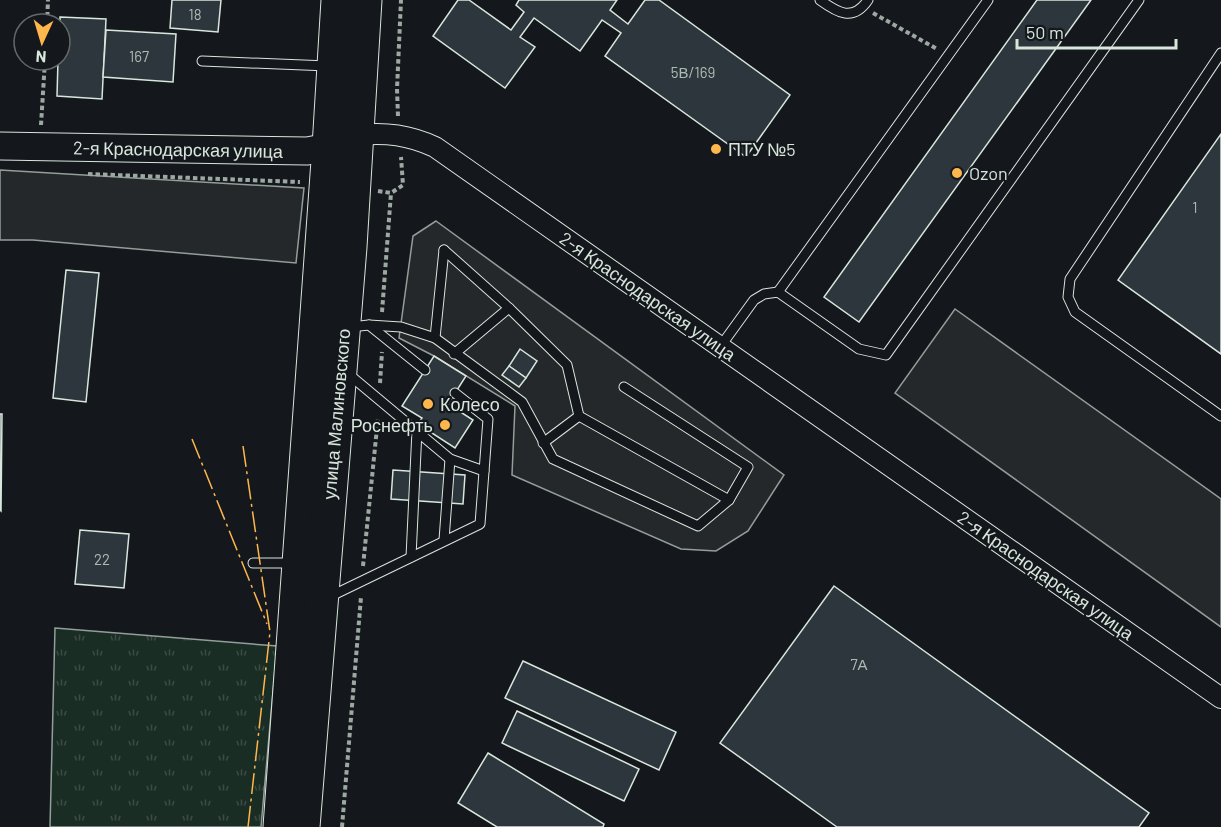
<svg xmlns="http://www.w3.org/2000/svg" width="1221" height="827" font-family="Barlow,sans-serif">
	<defs>
		<pattern id="park-tufts" width="24" height="20" patternUnits="userSpaceOnUse" patternTransform="scale(1.5)"><rect width="24" height="20" fill="#1a2d24"/><path d="M3 7l-1-3M5 7V3M7 7l1-3M15 17l-1-3M17 17v-4M19 17l1-3" fill="none" stroke="#3b4b43"/></pattern>
	</defs>
	<rect width="100%" height="100%" fill="#14181c"/>
	<polygon fill="url(#park-tufts)" stroke="#939e99" stroke-width="1.5" points="55,628 277,646 261,827 50,827"/>
	<g fill="#24282b" stroke="#939e99" stroke-width="1.5">
		<polygon points="0,170 304,188 296,263 33,240 0,240"/>
		<polygon points="436,221 784,475 748,531 716,551 681,549 512,475 515,406 434,356 399,338 413,236"/>
		<polygon points="955,309 1221,499 1221,627 895,393"/>
	</g>
	<g fill="#2c363c" stroke="#d8e6dc" stroke-width="1.5">
		<polygon points="172,0 221,0 218,32 170,28"/>
		<polygon points="458,0 469,0 511,30 524,12 516,5 519,0 617,0 610,10 628,24 645,0 659,0 790,95 746,157 605,56 621,33 602,20 580,51 534,18 520,37 535,47 505,88 433,36"/>
		<polygon points="1037,0 1091,0 859,322 824,297"/>
		<polygon points="60,17 106,19 102,99 57,96 58,60 60,60"/>
		<polygon points="106,30 176,34 173,82 103,77"/>
		<polygon points="1221,134 1221,354 1118,280"/>
		<polygon points="66,270 99,273 86,402 53,398"/>
		<polygon points="520,349 537,361 526,378 509,366"/>
		<polygon points="434,356 466,376 448,404 473,420 455,448 418,424 422,418 402,406"/>
		<polygon points="509,366 526,378 519,387 502,375"/>
		<polygon points="0,414 2,414 1,511 0,510"/>
		<polygon points="393,470 465,475 463,504 391,499"/>
		<polygon points="80,530 129,534 124,588 75,584"/>
		<polygon points="834,586 1149,813 1139,827 837,827 720,743"/>
		<polygon points="523,661 676,732 659,770 505,698"/>
		<polygon points="517,711 639,769 624,801 502,743"/>
		<polygon points="488,753 604,824 603,827 497,827 458,803"/>
	</g>
	<g fill="none" stroke-linecap="round" stroke-linejoin="round">
		<g stroke="#d8e6dc" stroke-width="11">
			<g id="lane">
				<path d="M 820,0 C 838,13 853,22 868,0"/>
				<polyline points="1221,53 1070,279 1068,297 1075,312 1221,416"/>
				<polyline points="202,61 328,66"/>
				<polyline points="444,250 509,308 567,365 579,416 729,500"/>
				<polyline points="778,292 988,0"/>
				<polyline points="369,325 425,370"/>
				<polyline points="350,327 369,325 401,327 435,338 522,402 553,459 698,526 729,500 748,467 624,387"/>
				<polyline points="435,338 444,250"/>
				<polyline points="720,347 754,300 764,294 778,292 859,349 886,355 1139,0"/>
				<polyline points="454,354 509,308"/>
				<polyline points="346,372 450,459 484,471"/>
				<polyline points="543,443 579,416"/>
				<polyline points="444,540 450,459"/>
				<polyline points="411,557 417,430"/>
				<polyline points="253,563 292,563"/>
				<polyline points="329,597 480,524 488,419 455,393"/>
			</g>
		</g>
		<g stroke="#d8e6dc" stroke-width="22">
			<path id="street" d="M 358,135 C 386,132 409,135 435,147 L 1221,698"/>
		</g>
		<g stroke="#d8e6dc" stroke-width="29">
			<polyline id="secondary" points="0,146 307,151 329,147 345,140"/>
		</g>
		<g stroke="#d8e6dc" stroke-width="35">
			<g id="highway">
				<polyline points="280,827 329,147 338,0"/>
				<polyline points="303,827 350,247 365,0"/>
			</g>
		</g>
		<g stroke="#9da8a2" stroke-width="4" stroke-dasharray="4.5 3" stroke-linecap="butt">
			<polyline points="873,13 937,49"/>
			<polyline points="47,24 48,0"/>
			<polyline points="398,116 397,89 401,0"/>
			<polyline points="41,125 45,60"/>
			<polyline points="88,174 300,182"/>
			<polyline points="378,191 391,193 403,185 401,157"/>
			<polyline points="382,312 391,193"/>
			<polyline points="380,383 382,352"/>
			<polyline points="363,566 378,418"/>
			<polyline points="342,827 361,597"/>
		</g>
		<use href="#lane" stroke="#14181c" stroke-width="9"/>
		<use href="#street" stroke="#14181c" stroke-width="20"/>
		<use href="#secondary" stroke="#14181c" stroke-width="27"/>
		<use href="#highway" stroke="#14181c" stroke-width="33"/>
		<g stroke="#ffb74d" stroke-width="1.5" stroke-dasharray="21 4.5 3 4.5" stroke-linecap="butt">
			<polyline points="192,439 267,624"/>
			<polyline points="243,446 270,632 248,827"/>
		</g>
	</g>
	<g fill="#ffb74d" stroke="#14181c" stroke-width="2">
		<circle cx="716" cy="149" r="6"/>
		<circle cx="957" cy="173" r="6"/>
		<circle cx="428" cy="404" r="6"/>
		<circle cx="445" cy="425" r="6"/>
	</g>
	<g text-anchor="middle" dominant-baseline="central" stroke-width="4.5" stroke-linejoin="round" paint-order="stroke">
		<g font-size="15" fill="#adbab4">
			<text x="195" y="14">18</text>
			<text x="139" y="56">167</text>
			<text x="693" y="72">5В/169</text>
			<text x="1195" y="207">1</text>
			<text x="102" y="559">22</text>
			<text x="859" y="664">7А</text>
		</g>
		<g font-size="18" fill="#d8e6dc" stroke="#14181c">
			<text transform="translate(178 149) rotate(1)">2-я Краснодарская улица</text>
			<text transform="translate(648 296) rotate(35)">2-я Краснодарская улица</text>
			<text transform="translate(336 414) rotate(-85)">улица Малиновского</text>
			<text transform="translate(1046 575) rotate(35)">2-я Краснодарская улица</text>
		</g>
		<g font-size="18" fill="#d8e6dc" stroke="#14181c" text-anchor="start">
			<text x="728" y="149">ПТУ №5</text>
			<text x="969" y="173">Ozon</text>
			<text x="440" y="404">Колесо</text>
			<text x="433" y="425" text-anchor="end">Роснефть</text>
		</g>
	</g>
	<g transform="translate(42 42) rotate(184)"><circle r="28" fill="#14181c" stroke="#626a69" stroke-width="1.5"/>
	<path d="M0-4.5L10 22L0 15L-10 22Z" fill="#ffb74d"/>
	<text y="-9" font-size="16" font-weight="bold" text-anchor="middle" fill="#d8e6dc">N</text>
	</g>
	<path d="M1017 39v9h159v-9" fill="none" stroke="#d8e6dc" stroke-width="3"/>
	<text x="1026" y="39" font-size="18" fill="#d8e6dc" stroke="#14181c" stroke-width="4.5" paint-order="stroke">50 m</text>
</svg>
